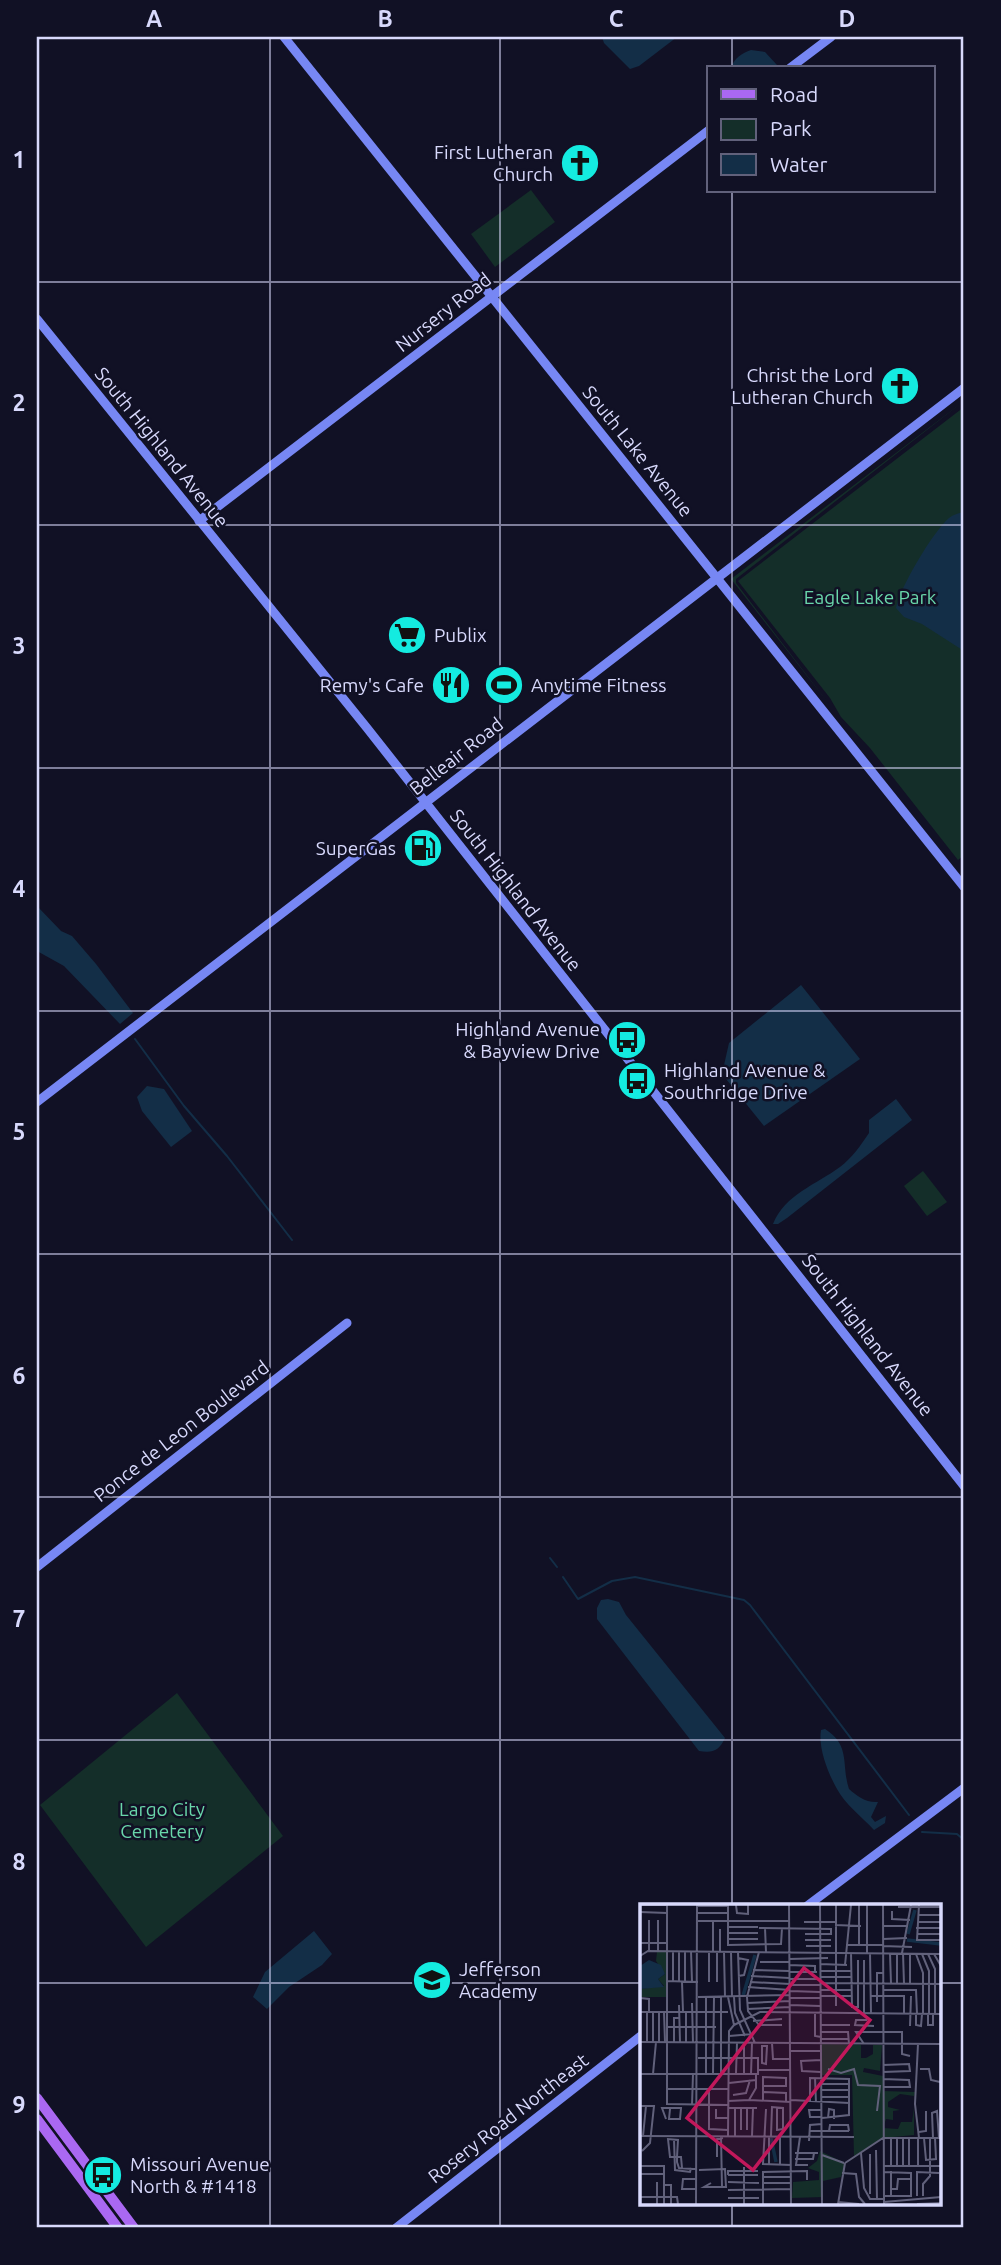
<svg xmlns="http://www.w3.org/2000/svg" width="1001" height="2265" font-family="Ubuntu,sans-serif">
	<rect width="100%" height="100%" fill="#111125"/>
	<g fill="#142e29">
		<polygon points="531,190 555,222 495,267 471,234"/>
		<polygon points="964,401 736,579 736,583 829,704 731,579"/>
		<polygon points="964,407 964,855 958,860 870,748 841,717 830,698 738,581"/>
		<polygon points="923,1171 947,1202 927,1216 904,1186"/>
		<polygon points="177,1693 283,1836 146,1947 40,1805"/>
	</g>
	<g fill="#132e47">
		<polygon points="602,37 677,37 639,66 630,69 604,43"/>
		<path d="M 751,50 L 765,52 L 777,65 L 775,68 L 731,68 C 734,58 742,53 751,50 Z"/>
		<path d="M 964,512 L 964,651 L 922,624 L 904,617 L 896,608 C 900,587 933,532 949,518 C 954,514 959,513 964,512 Z"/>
		<polygon points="37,906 61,931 72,936 96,964 133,1013 120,1024 64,966 37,951"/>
		<polygon points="801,985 860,1059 764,1126 722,1074 729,1043"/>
		<polygon points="147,1086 164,1089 192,1131 171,1147 142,1111 137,1097"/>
		<path d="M 896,1099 L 912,1120 L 787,1218 L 778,1224 L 773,1224 C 784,1195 817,1184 840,1167 C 852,1158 861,1145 869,1133 L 869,1120 Z"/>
		<path d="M 608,1599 L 619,1602 L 626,1615 L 725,1738 C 719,1751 713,1753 699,1751 L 597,1619 L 597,1608 L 601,1600 Z"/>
		<path d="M 825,1729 C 851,1745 841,1765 849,1789 C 857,1796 866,1803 878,1802 L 871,1817 L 875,1822 L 886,1816 L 885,1823 L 874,1830 C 862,1817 845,1804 837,1789 C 828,1773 818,1748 821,1730 Z"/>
		<polygon points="314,1931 332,1954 322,1965 289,1987 267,2009 253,1997 265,1972"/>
	</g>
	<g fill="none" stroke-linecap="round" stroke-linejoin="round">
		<g stroke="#132e47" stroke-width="2">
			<polyline points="135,1039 184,1106 227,1156 292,1240"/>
			<polyline points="550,1558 557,1567"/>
			<polyline points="563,1577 578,1599 612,1581 635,1577 744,1600 750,1605 909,1815"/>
			<polyline points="922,1832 957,1834 964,1840"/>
		</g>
		<g stroke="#7787f4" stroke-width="9">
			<polyline points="284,37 964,887"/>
			<polyline points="790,68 831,37"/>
			<polyline points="37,319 367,728 964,1486"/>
			<polyline points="199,521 709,130"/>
			<polyline points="37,1102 964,388"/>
			<polyline points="37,1567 347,1323"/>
			<polyline points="807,1906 964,1788"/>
			<polyline points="396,2228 642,2035"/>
		</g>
		<g stroke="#aa68f2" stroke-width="10">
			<polyline points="37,2098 134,2228"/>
			<polyline points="37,2119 118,2228"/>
		</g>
	</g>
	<path fill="none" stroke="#d8d9fc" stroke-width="2" stroke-opacity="0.55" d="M 270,37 L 270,2228M 500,37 L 500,2228M 732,37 L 732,68M 732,191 L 732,1906M 37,282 L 964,282M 37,525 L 964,525M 37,768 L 964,768M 37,1011 L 964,1011M 37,1254 L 964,1254M 37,1497 L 964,1497M 37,1740 L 964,1740M 37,1983 L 642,1983M 940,1983 L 964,1983M 732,2204 L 732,2228"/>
	<defs>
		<g id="church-disc" transform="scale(2.0125)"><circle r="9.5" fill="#14ebe0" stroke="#111125"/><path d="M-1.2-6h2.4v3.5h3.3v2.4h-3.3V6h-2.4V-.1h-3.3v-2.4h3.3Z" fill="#111"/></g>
		<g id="supermarket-disc" transform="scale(2.0125)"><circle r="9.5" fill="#14ebe0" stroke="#111125"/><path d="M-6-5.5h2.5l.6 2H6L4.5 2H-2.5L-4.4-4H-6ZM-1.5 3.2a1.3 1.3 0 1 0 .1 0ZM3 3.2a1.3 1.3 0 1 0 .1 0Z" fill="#111"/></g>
		<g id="restaurant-disc" transform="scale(2.0125)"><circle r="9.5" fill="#14ebe0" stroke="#111125"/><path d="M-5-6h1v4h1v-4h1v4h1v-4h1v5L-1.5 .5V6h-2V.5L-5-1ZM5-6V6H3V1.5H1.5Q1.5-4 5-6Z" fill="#111"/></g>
		<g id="stadium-disc" transform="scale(2.0125)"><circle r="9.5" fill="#14ebe0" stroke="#111125"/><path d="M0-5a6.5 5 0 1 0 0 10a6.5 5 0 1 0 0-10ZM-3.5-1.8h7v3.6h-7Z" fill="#111"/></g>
		<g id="fuel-disc" transform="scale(2.0125)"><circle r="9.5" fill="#14ebe0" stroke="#111125"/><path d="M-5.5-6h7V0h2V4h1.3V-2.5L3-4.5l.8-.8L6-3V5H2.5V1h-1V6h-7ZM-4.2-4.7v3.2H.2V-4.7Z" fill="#111"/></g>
		<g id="bus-disc" transform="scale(2.0125)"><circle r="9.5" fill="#14ebe0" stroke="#111125"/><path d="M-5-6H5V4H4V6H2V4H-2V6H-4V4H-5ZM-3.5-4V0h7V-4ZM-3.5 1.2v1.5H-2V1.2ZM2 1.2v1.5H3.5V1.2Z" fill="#111"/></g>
		<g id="school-disc" transform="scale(2.0125)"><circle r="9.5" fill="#14ebe0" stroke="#111125"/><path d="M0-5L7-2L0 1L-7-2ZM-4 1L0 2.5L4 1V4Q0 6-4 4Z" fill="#111"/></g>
	</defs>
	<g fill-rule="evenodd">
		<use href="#church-disc" x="580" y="163"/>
		<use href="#church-disc" x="900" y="386"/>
		<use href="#supermarket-disc" x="407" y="635"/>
		<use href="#restaurant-disc" x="451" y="685"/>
		<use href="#stadium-disc" x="504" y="685"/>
		<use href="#fuel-disc" x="423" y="848"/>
		<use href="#bus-disc" x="627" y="1040"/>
		<use href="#bus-disc" x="637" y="1081"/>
		<use href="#school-disc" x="432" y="1980"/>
		<use href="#bus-disc" x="103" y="2175"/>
	</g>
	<g text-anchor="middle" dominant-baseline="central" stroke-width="5" stroke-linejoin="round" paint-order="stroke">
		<g font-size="19" fill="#d8d9fc" stroke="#111125" text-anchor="end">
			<text x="553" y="152">First Lutheran<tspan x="553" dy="22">Church</tspan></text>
			<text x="873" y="375">Christ the Lord<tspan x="873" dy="22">Lutheran Church</tspan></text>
			<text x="434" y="635" text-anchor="start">Publix</text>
			<text x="424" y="685">Remy's Cafe</text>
			<text x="531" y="685" text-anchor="start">Anytime Fitness</text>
			<text x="396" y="848">SuperGas</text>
			<text x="600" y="1029">Highland Avenue<tspan x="600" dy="22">&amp; Bayview Drive</tspan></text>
			<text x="664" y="1070" text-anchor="start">Highland Avenue &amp;<tspan x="664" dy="22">Southridge Drive</tspan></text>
			<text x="459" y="1969" text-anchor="start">Jefferson<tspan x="459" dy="22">Academy</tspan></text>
			<text x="130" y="2164" text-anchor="start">Missouri Avenue<tspan x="130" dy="22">North &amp; #1418</tspan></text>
		</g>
		<g font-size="19" fill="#d8d9fc" stroke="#111125">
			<text transform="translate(443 312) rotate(-38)">Nursery Road</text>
			<text transform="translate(162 447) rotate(51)">South Highland Avenue</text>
			<text transform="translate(638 451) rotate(51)">South Lake Avenue</text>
			<text transform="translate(456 756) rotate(-38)">Belleair Road</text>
			<text transform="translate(516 890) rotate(52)">South Highland Avenue</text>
			<text transform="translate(868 1335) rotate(52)">South Highland Avenue</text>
			<text transform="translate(181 1431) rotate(-38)">Ponce de Leon Boulevard</text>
			<text transform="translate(508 2118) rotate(-38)">Rosery Road Northeast</text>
		</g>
		<g font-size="19" fill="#69d6aa" stroke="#111125">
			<text x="870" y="597">Eagle Lake Park</text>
			<text x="162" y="1809">Largo City<tspan x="162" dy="22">Cemetery</tspan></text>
		</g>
	</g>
	<g transform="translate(640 1904)">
		<rect width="301" height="301" fill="#111125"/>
		<path d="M 17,48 L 26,48 L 26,93 L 0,93 L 0,85 L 24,82 L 18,75 L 25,70 L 16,57 ZM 182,140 L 221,141 L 221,154 L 226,154 L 233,150 L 233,141 L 242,141 L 240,167 L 224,164 L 223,168 L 243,172 L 243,187 L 275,188 L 274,192 L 260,190 L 248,198 L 248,203 L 260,206 L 253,207 L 253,216 L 246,215 L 243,224 L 258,225 L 261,218 L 272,218 L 274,204 L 274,231 L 243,234 L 214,252 L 212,171 L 182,171 ZM 180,247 L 205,259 L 201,273 L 183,277 L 183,293 L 152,294 L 153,278 L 179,276 L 179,268 L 168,264 L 177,257 Z" fill="#142e29"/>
		<path d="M 9,56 L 21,61 L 25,70 L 18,75 L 24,83 L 0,85 L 0,62 Z" fill="#132e47"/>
		<path fill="none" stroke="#132e47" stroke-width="3.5" d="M 268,30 L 275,6M 267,36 L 301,40M 103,92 L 115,51M 131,234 L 136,258"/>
		<path fill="none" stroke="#61617b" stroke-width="2" d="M 0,1 L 27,1M 27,1 L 27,200 L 88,201M 88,1 L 88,42M 96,1 L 97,9 L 108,10 L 108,1M 149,1 L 151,300M 180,1 L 182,300M 219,1 L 219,41M 227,1 L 227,49M 243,1 L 244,300M 279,1 L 277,36 L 301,36M 57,2 L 88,2M 258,3 L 301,3M 252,7 L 252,15 L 270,16M 0,8 L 27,9M 57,9 L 88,9M 279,11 L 301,11M 9,16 L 9,47M 18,16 L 18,47M 58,17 L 149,17M 73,17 L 73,47M 164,18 L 195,18M 278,18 L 301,18M 195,21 L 221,22M 243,22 L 268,22M 88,23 L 118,23M 119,24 L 191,25 L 191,30 L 165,30M 125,24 L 126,48M 276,24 L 301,24M 80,25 L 80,48M 88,29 L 118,29M 277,30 L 301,30M 88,35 L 118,35M 243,35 L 267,34M 165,36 L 191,36M 0,39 L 27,39M 88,41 L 141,40 L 142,24M 206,41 L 243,41M 166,42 L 191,42M 243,42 L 272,43M 33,47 L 33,78M 39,47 L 39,78M 45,47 L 45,78M 51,47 L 52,78M 69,47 L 69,78M 77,48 L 77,78M 84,48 L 85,93M 91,48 L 92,93M 98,48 L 100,106 L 115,139M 119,48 L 107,93 L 108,107 L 119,121M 211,49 L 212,103 L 218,103M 230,49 L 231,110M 250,49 L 251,80M 257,49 L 257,80M 262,49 L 271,1M 263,49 L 264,80M 270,49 L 270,80M 276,50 L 283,69 L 283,110M 282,50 L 289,67 L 289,110M 288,50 L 295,65 L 295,110M 294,50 L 301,62 L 301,110M 0,52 L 8,47 L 301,50M 98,54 L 108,56 L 104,71 L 98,72M 149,55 L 188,54M 218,56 L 218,104M 224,56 L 224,110M 120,58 L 149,58M 180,60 L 207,61M 149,61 L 175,62 L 175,68M 205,61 L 211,1M 113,66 L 149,67M 180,67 L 212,67M 149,68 L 177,68M 111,72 L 149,74M 180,73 L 212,73M 149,75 L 180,75M 27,77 L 58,78M 42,78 L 43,108M 110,78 L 150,80M 180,79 L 301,80M 150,81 L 180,81M 108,83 L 150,86M 181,86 L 212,86M 243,86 L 276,86 L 277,110M 150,87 L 180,88M 181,92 L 212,92M 231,92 L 264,92 L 264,110M 58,93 L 150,91M 81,93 L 81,170M 88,93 L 94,121M 94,93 L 95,109 L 105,132M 0,94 L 9,95 L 9,108M 150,94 L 180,94M 237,98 L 237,69 L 243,69M 52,99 L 53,139M 107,99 L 150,97M 39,101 L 40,138M 150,101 L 180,102M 196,102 L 196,1M 107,105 L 150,103M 0,108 L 88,108M 7,108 L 7,138M 13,108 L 13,138M 19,108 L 19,138M 24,108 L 25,138M 46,108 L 46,138M 175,109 L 175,132 L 181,133M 276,110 L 276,121 L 281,122 L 282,110M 288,110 L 288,121 L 293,121 L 293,110M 227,116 L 216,116 L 215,121 L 234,122M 113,117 L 142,115M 94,121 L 120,108 L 301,110M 119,121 L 142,121M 181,121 L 210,121M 270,122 L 271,92M 28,123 L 76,123M 181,128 L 208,128 L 209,140M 89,132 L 113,130M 181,135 L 209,135M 0,138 L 301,140M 34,138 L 34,114 L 40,114M 132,139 L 133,155 L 150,155M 224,140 L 216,128 L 262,128 L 262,150 L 270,152M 278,140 L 275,200 L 279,234M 122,142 L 127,142 L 126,160 L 122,159 ZM 150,147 L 181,147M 181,156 L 161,157 L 162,167 L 181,168M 243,161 L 269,160 L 270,167 L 243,168M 188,165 L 201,169 L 214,165 L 218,181 L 240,182 L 237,207M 280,165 L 289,165 L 291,176 L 300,178M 118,166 L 150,166M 96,169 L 97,139M 0,170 L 118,170 L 118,154 L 58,154M 13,170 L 16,138M 66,170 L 66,93M 73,170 L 74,93M 104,170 L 104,139M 111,170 L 112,139M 175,174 L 176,199M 243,175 L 269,176 L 270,183 L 243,183M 89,179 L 116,176M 182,180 L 209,180M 123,182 L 147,182M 27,185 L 88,185M 69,185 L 69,225 L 88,226M 182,186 L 209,186M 124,188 L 146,189 L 146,198M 93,191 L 106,189 L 110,176M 182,193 L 209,193M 109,196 L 151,198M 151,196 L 209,199M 88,197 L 109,196 L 116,184 L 116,170M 123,197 L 123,173 L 146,174 L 146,182M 170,198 L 170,174 L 209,175 L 209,211 L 182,214M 52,201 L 53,170M 0,202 L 14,202 L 10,239 L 2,247M 88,204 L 117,204M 76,205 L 76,214 L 88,214M 126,205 L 123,260 L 151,261M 182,206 L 169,206 L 170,213 L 182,213M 188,214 L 189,205 L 194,206 L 194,215M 26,215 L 22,204 L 41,204 L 40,215 L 29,215 L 30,205M 101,226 L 101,204M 107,226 L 107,204M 137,227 L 137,204M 169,227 L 209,227M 189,227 L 190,221 L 208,221 L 209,227M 279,228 L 286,227 L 286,207M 0,232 L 214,233M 3,232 L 6,202M 81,232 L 82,283M 88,232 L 89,127 L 94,121M 95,232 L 95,204M 112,232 L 113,204M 131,232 L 132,203 L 143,204 L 143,225 L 137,226M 160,233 L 156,261 L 168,261M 251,234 L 251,262M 257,234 L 257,262M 263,234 L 263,262M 269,234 L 269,262M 278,234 L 278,262M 284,234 L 286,256 L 296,255 L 295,234M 293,234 L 292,209 L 297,207 L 299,234M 34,235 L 35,266 L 50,268 L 51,264M 169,237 L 170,221 L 182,220M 236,246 L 237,295M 155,249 L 178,249M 221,249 L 224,284 L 230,295 L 244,295M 182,251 L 204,259M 77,253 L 77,235 L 83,234M 155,255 L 173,255 L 174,249M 205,259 L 243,234 L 301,234M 129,260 L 129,232M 140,261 L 140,232M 0,262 L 24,262 L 24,300M 244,262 L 301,262M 104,263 L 104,300M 42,264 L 41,253 L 30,253 L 28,235 L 38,236 L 37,253 L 37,258 L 39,264 L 53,265 L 56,265M 59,266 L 85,265 L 86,283 L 64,283 L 71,279M 244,268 L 271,269 L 271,292 L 245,292M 202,269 L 216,270 L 219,293 L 225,300M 0,270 L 24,270M 88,271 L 88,267 L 118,267M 88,271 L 118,271M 123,273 L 151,273M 56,275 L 43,275 L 42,285 L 56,285M 88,278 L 119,279M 123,279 L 151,279M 24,281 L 31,281 L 31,300M 251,285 L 257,285 L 258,275 L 271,275M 88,286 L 151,285M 230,290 L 230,250M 251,292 L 251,267M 277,292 L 277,268 L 299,269M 283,292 L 283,280 L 290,272 L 290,234M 0,293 L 37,293 L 38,300M 88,294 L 119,294M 198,298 L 219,300M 244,298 L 301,293M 17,300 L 17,278M 56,300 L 57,1M 123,300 L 123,268 L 167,267 L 167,276M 198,300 L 205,259M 277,300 L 301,299"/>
		<path fill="#c2185b" fill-opacity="0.15" stroke="#c2185b" stroke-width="3.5" d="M 164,64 L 230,116 L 113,266 L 47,214 Z"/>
		<rect width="301" height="301" fill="none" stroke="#d8d9fc" stroke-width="3.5"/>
	</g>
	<rect width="1001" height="2265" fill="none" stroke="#111125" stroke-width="77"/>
	<rect x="707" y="66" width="228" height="126" fill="#111125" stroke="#61617b" stroke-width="2"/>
	<rect x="721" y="89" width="35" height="10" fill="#aa68f2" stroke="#61617b" stroke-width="2"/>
	<text x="770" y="102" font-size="21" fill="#d8d9fc">Road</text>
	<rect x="721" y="119" width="35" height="21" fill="#142e29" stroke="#61617b" stroke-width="2"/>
	<text x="770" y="136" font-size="21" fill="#d8d9fc">Park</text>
	<rect x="721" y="154" width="35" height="21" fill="#132e47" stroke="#61617b" stroke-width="2"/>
	<text x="770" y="172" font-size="21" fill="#d8d9fc">Water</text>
	<rect x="38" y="38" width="924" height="2188" fill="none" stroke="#d8d9fc" stroke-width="2.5"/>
	<g font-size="23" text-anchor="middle" font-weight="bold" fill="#d8d9fc">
		<text x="154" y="27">A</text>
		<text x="385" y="27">B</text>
		<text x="616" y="27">C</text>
		<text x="847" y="27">D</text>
		<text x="19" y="168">1</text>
		<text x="19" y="411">2</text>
		<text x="19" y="654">3</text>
		<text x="19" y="897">4</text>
		<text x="19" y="1140">5</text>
		<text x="19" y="1384">6</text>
		<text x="19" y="1627">7</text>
		<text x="19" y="1870">8</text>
		<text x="19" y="2113">9</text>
	</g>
</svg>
